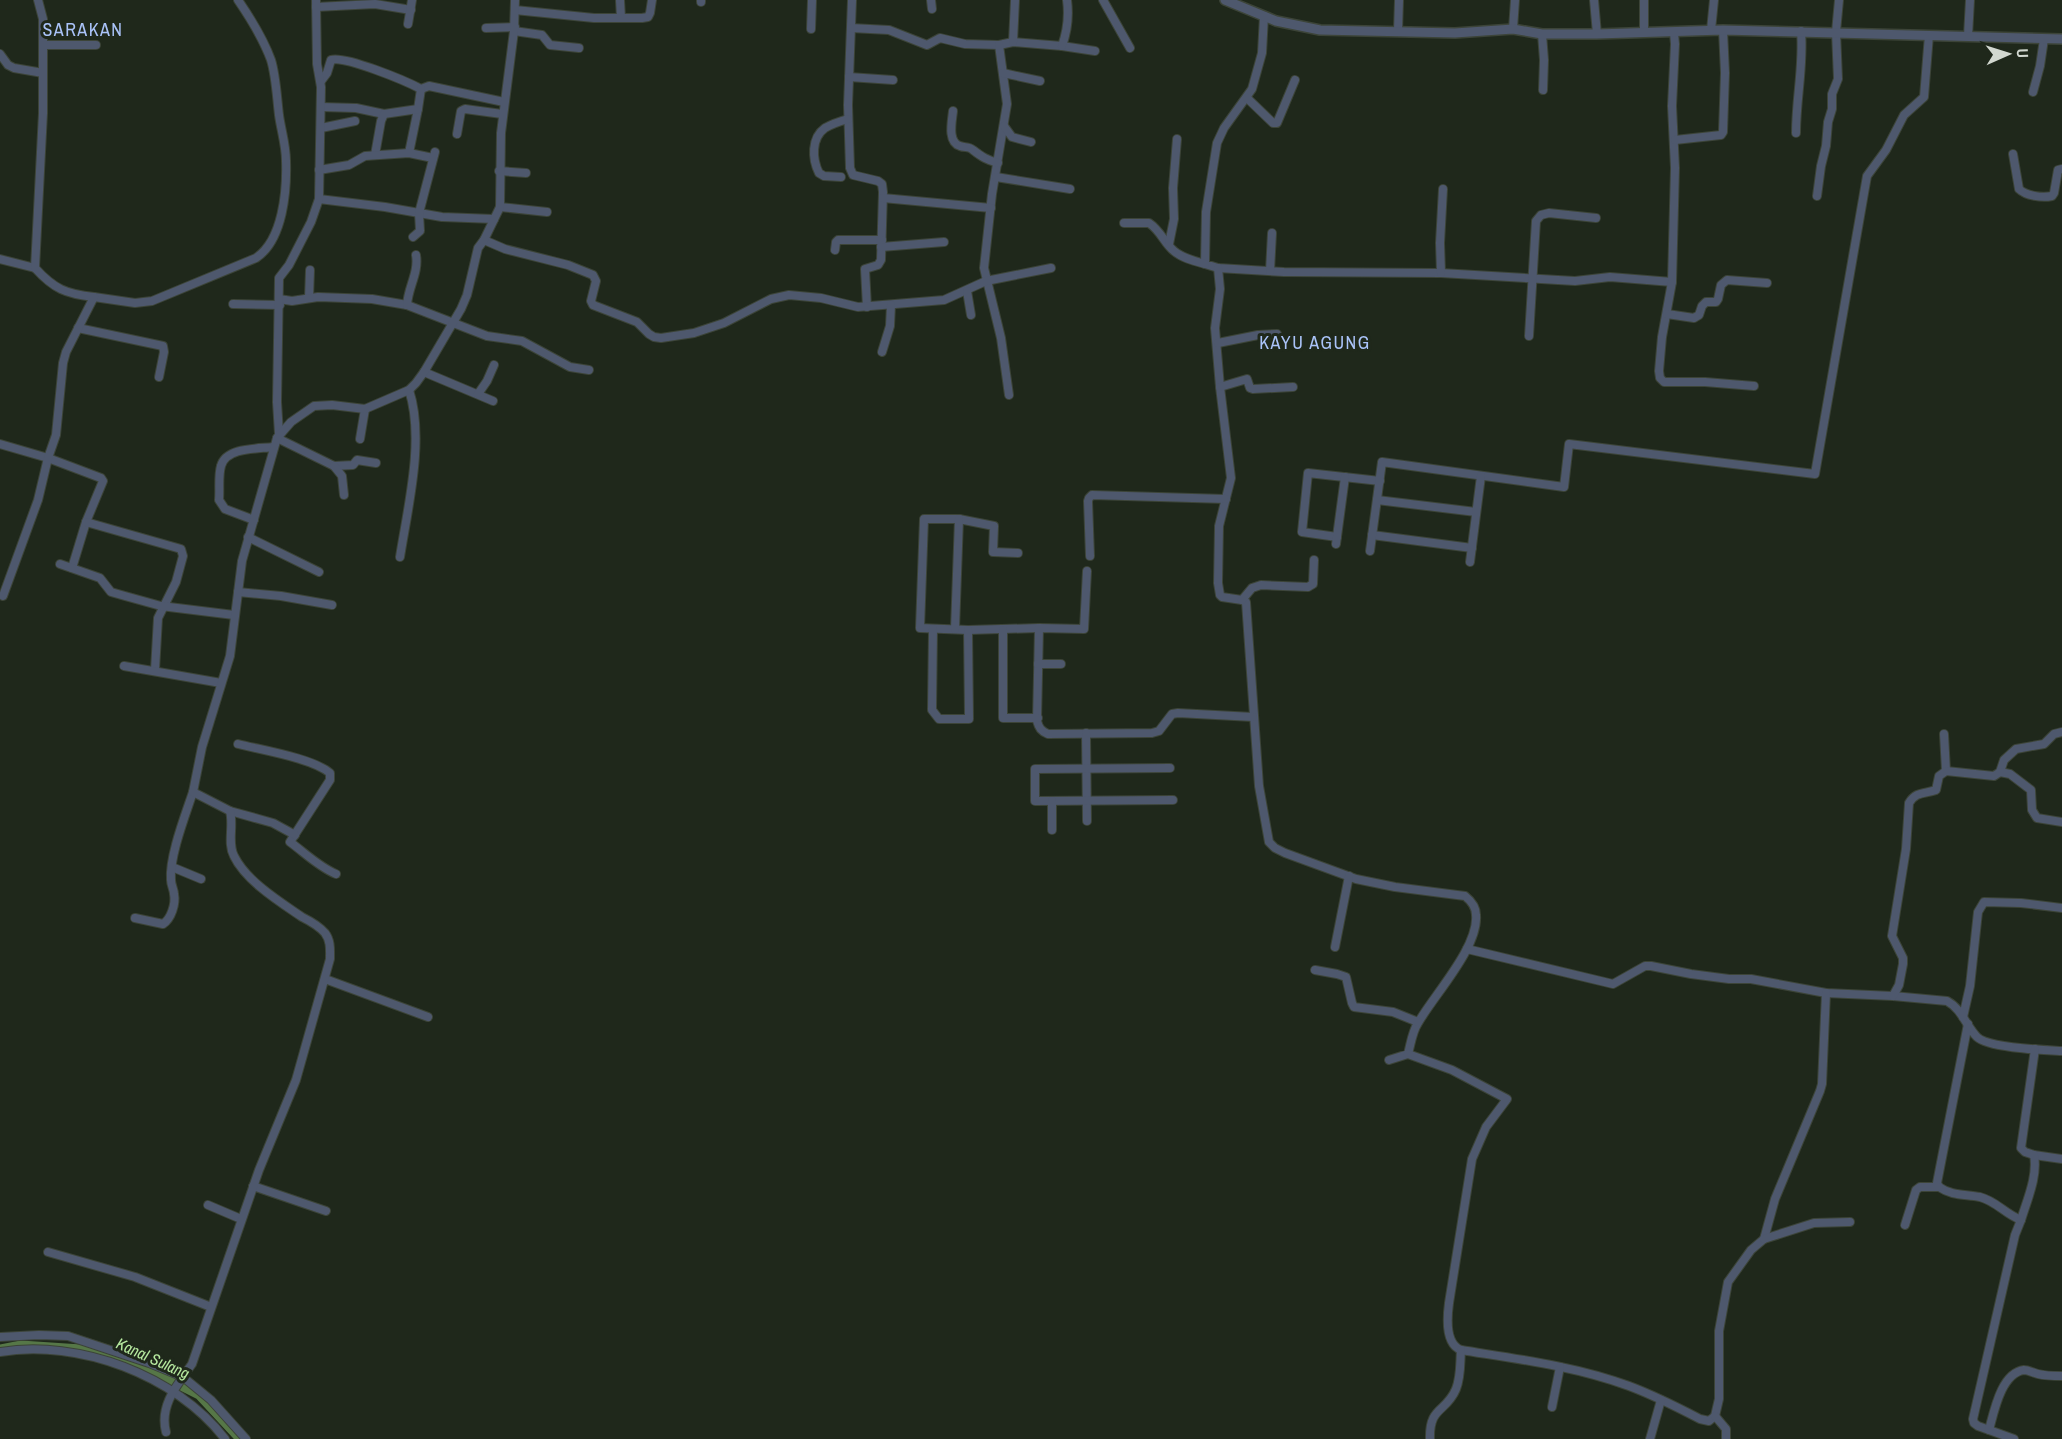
<svg xmlns="http://www.w3.org/2000/svg" width="2062" height="1439" font-family="'Archivo Narrow',sans-serif">
	<rect width="100%" height="100%" fill="#1f281b"/>
	<g fill="none" stroke-linecap="round" stroke-linejoin="round">
		<polyline stroke="#567747" stroke-width="9" points="0,1349 21,1345 96,1350 145,1368 199,1395 240,1439"/>
		<g stroke="#3c4438" stroke-width="10">
			<g id="minor">
				<polyline points="620,0 621,18"/>
				<polyline points="701,0 701,2"/>
				<polyline points="852,0 848,105 850,168 853,175 878,181 882,184 883,192 881,260 878,265 865,269 867,307"/>
				<polyline points="931,0 932,9"/>
				<polyline points="1103,0 1130,48"/>
				<polyline points="1594,0 1597,34"/>
				<polyline points="316,7 375,4 411,10"/>
				<polyline points="515,10 594,18 642,18 648,17 650,13 652,0"/>
				<polyline points="1264,16 1262,53 1252,89 1224,128 1217,143 1206,212 1205,264 1218,268 1284,272 1441,273 1575,281 1610,277 1672,282"/>
				<polyline points="408,24 412,0"/>
				<polyline points="486,28 515,27"/>
				<polyline points="851,28 889,30 927,45 940,38 965,44 999,45 1013,42 1062,46 1095,51"/>
				<polyline points="811,29 812,0"/>
				<polyline points="1513,29 1515,0"/>
				<polyline points="1711,30 1714,0"/>
				<polyline points="514,31 542,35 550,45 579,48"/>
				<polyline points="1398,31 1399,0"/>
				<polyline points="1644,33 1644,0"/>
				<polyline points="1674,33 1675,44 1672,106 1675,168 1672,282 1662,337 1659,371 1660,378 1664,382 1705,382 1754,386"/>
				<polyline points="1542,34 1544,60 1543,90"/>
				<polyline points="1968,36 1970,0"/>
				<polyline points="1013,42 1015,0"/>
				<polyline points="43,45 96,45"/>
				<polyline points="999,45 1007,104 992,194 984,268 1001,338 1009,395"/>
				<path d="M 1062,46 C 1067,32 1069,15 1067,0"/>
				<polyline points="0,54 8,65 14,68 43,73"/>
				<polyline points="1003,73 1040,81"/>
				<polyline points="849,77 893,80"/>
				<path d="M 321,81 L 327,73 L 331,60 C 344,55 406,81 421,89 L 429,86 L 504,102"/>
				<polyline points="2033,92 2040,66 2044,39"/>
				<polyline points="1247,98 1273,123 1277,123 1295,80"/>
				<polyline points="321,107 356,108 384,114"/>
				<path d="M 953,111 C 952,121 947,142 960,146 C 965,148 969,146 973,150 C 982,157 987,160 998,163"/>
				<polyline points="1004,126 1012,137 1031,142"/>
				<polyline points="321,128 355,121"/>
				<path d="M 1796,133 C 1796,98 1804,65 1801,31"/>
				<polyline points="457,134 461,111 465,109 502,114"/>
				<polyline points="1675,140 1721,135 1723,132 1725,73 1723,30"/>
				<polyline points="409,153 418,109"/>
				<path d="M 2013,154 L 2019,189 C 2026,196 2042,198 2052,196 L 2054,193 L 2058,170 L 2062,169"/>
				<polyline points="375,155 381,121 384,114 418,109 421,89"/>
				<polyline points="319,170 349,165 365,156 409,153 433,158"/>
				<polyline points="499,171 526,173"/>
				<path d="M 841,177 L 824,176 L 819,173 C 812,159 811,138 825,128 C 832,124 841,121 848,119"/>
				<polyline points="996,177 1070,189"/>
				<polyline points="1817,196 1821,166 1826,146 1828,122 1832,109 1832,94 1838,79 1836,32 1839,0"/>
				<polyline points="883,198 991,208"/>
				<polyline points="319,199 385,207 442,217 494,219"/>
				<polyline points="500,207 547,212"/>
				<path d="M 1124,223 L 1149,223 C 1161,231 1164,243 1174,251 C 1182,258 1194,261 1205,264"/>
				<polyline points="413,237 420,231 419,213 435,152"/>
				<polyline points="484,240 505,249 568,265 593,275 596,281 591,301 593,305 637,322 649,334 654,337 661,338 694,333 724,323 771,299 789,295 821,298 858,307 944,300 986,281 1051,268"/>
				<polyline points="1169,244 1174,219 1173,188 1177,139"/>
				<polyline points="881,247 944,242"/>
				<polyline points="835,250 836,242 838,240 882,240"/>
				<polyline points="0,259 35,268"/>
				<path d="M 1218,268 L 1220,289 L 1215,328 L 1220,387 L 1231,478 L 1219,526 L 1218,583 L 1220,595 L 1222,597 L 1242,600 L 1246,602 L 1259,786 L 1269,842 L 1275,848 L 1285,853 L 1356,879 L 1395,887 L 1465,896 C 1470,900 1476,907 1476,915 C 1479,947 1434,995 1418,1023 C 1412,1032 1411,1043 1408,1054 L 1389,1060"/>
				<polyline points="1270,271 1272,233"/>
				<polyline points="1441,273 1440,243 1443,189"/>
				<polyline points="967,291 971,315"/>
				<path d="M 94,297 L 135,303 L 152,301 L 256,258 C 283,240 287,191 286,161 C 286,145 281,130 279,115 C 277,99 276,76 271,60 C 263,38 251,19 238,0"/>
				<polyline points="309,298 310,270"/>
				<polyline points="279,299 292,301 318,297 372,299 407,305 487,336 522,341 570,367 589,370"/>
				<polyline points="233,304 280,305"/>
				<path d="M 407,305 C 408,287 419,273 416,255"/>
				<polyline points="1667,314 1694,318 1699,315 1702,306 1706,302 1716,302 1718,299 1721,285 1727,280 1767,283"/>
				<polyline points="78,328 163,346 164,352 159,377"/>
				<polyline points="1529,336 1536,221 1541,215 1549,213 1596,218"/>
				<polyline points="1218,343 1258,335 1277,334"/>
				<polyline points="882,352 890,326 891,305"/>
				<polyline points="424,372 493,401"/>
				<polyline points="1220,387 1247,379 1250,388 1253,389 1293,387"/>
				<polyline points="478,394 487,381 494,365"/>
				<polyline points="279,434 277,402 279,278 289,265 311,222 319,199 321,87 317,64 316,0"/>
				<polyline points="277,438 334,466 353,465 357,460 376,463"/>
				<polyline points="360,439 365,409"/>
				<polyline points="0,444 48,458 101,478 103,481 86,522 72,568"/>
				<polyline points="334,466 342,476 344,495"/>
				<polyline points="1377,500 1476,512"/>
				<path d="M 254,520 L 225,509 L 219,500 C 220,490 218,476 221,466 C 226,447 258,449 273,447"/>
				<polyline points="86,522 181,549 183,556 176,582 158,618 155,670"/>
				<polyline points="1372,535 1472,548"/>
				<polyline points="248,537 319,572"/>
				<polyline points="1337,537 1302,532 1308,473 1380,481"/>
				<polyline points="1336,544 1345,477"/>
				<polyline points="1370,551 1382,462 1564,487 1569,444 1815,474 1867,176 1886,150 1904,115 1924,97 1929,35"/>
				<polyline points="1018,553 993,552 994,526 959,519 924,519 920,628 968,630 1039,628"/>
				<polyline points="1090,556 1088,501 1089,498 1092,495 1226,499"/>
				<path d="M 400,557 C 408,506 425,439 409,390"/>
				<polyline points="1470,562 1481,476"/>
				<polyline points="60,564 100,578 111,592 125,596 161,606 234,615"/>
				<path d="M 1087,571 L 1084,629 L 1039,628 L 1037,721 C 1039,728 1041,731 1048,734 L 1152,733 L 1159,731 L 1172,714 L 1178,713 L 1253,717"/>
				<polyline points="238,592 281,596 332,605"/>
				<path d="M 3,596 L 38,500 L 48,458 L 56,435 L 63,363 L 66,352 L 94,297 C 66,294 54,289 35,268 L 43,113 L 43,19 L 38,0"/>
				<polyline points="1242,600 1252,588 1261,585 1308,587 1313,584 1314,560"/>
				<polyline points="933,629 932,710 939,719 969,719 968,630"/>
				<polyline points="955,629 959,519"/>
				<polyline points="1003,630 1003,718 1038,718"/>
				<polyline points="1038,664 1061,664"/>
				<polyline points="124,666 221,683"/>
				<polyline points="1086,733 1087,821"/>
				<polyline points="1944,734 1946,771"/>
				<path d="M 238,744 C 261,750 312,758 330,773 L 330,780 L 290,842 C 305,853 319,867 336,874"/>
				<polyline points="1170,768 1035,769 1035,801 1173,800"/>
				<polyline points="2000,772 2004,760 2016,749 2044,744 2054,734 2062,732"/>
				<polyline points="1052,801 1052,830"/>
				<polyline points="230,811 273,823 295,835"/>
				<polyline points="172,867 201,879"/>
				<path d="M 135,918 L 163,924 C 171,919 176,904 174,894 C 174,890 171,885 171,880 C 169,857 185,816 193,792"/>
				<polyline points="1335,947 1349,876"/>
				<path d="M 1467,949 L 1613,984 L 1645,966 L 1651,966 L 1691,974 L 1729,979 L 1751,979 L 1826,993 L 1893,996 L 1947,1001 C 1962,1009 1966,1026 1977,1037 C 1988,1048 2045,1050 2062,1051"/>
				<polyline points="1315,970 1337,974 1346,977 1352,1003 1354,1007 1393,1012 1418,1022"/>
				<polyline points="325,979 428,1017"/>
				<path d="M 1893,996 L 1899,985 L 1903,964 L 1903,958 L 1892,936 L 1906,849 L 1909,803 C 1916,791 1925,794 1936,790 L 1939,776 L 1946,771 L 1994,776 L 2000,772 L 2010,774 L 2031,790 L 2032,810 L 2037,818 L 2062,822"/>
				<polyline points="1963,1017 1970,986 1978,912 1984,902 2021,903 2062,908"/>
				<path d="M 1968,1024 L 1937,1183 L 1939,1187 C 1952,1196 1965,1194 1980,1197 C 1996,1201 2005,1214 2021,1220 L 2015,1235 L 1973,1419 L 1974,1423 L 1978,1426 L 2014,1439"/>
				<path d="M 1408,1054 L 1452,1070 L 1507,1099 L 1486,1127 L 1472,1159 L 1449,1303 C 1447,1318 1445,1344 1461,1350 C 1517,1359 1575,1366 1629,1386 C 1653,1395 1677,1407 1700,1419 L 1709,1421 L 1715,1416 L 1719,1399 L 1719,1331 L 1728,1282 L 1751,1250 L 1764,1239 L 1775,1199 L 1820,1091 L 1822,1084 L 1826,993"/>
				<polyline points="2034,1155 2062,1159"/>
				<polyline points="253,1186 326,1211"/>
				<polyline points="208,1205 241,1219"/>
				<path d="M 2021,1220 C 2027,1200 2038,1176 2034,1155 L 2025,1152 L 2021,1148 L 2035,1049"/>
				<polyline points="1905,1225 1916,1190 1920,1187 1939,1187"/>
				<polyline points="1764,1239 1814,1223 1850,1222"/>
				<polyline points="48,1252 135,1277 211,1307"/>
				<polyline points="0,1337 39,1335 68,1336 149,1363 183,1377 211,1400 246,1439"/>
				<path d="M 0,1352 C 79,1339 176,1375 225,1439"/>
				<polyline points="1552,1407 1560,1367"/>
				<polyline points="1715,1416 1726,1429 1726,1439"/>
				<path d="M 1989,1430 C 1994,1412 2001,1373 2024,1370 C 2028,1370 2034,1373 2038,1374 C 2046,1376 2054,1376 2062,1376"/>
				<path d="M 166,1432 C 159,1405 178,1384 192,1364 L 259,1170 L 296,1080 L 330,959 C 330,950 331,941 325,933 C 319,926 310,921 302,917 C 280,902 246,881 234,856 C 227,843 234,826 230,811 L 193,792 L 202,747 L 230,656 L 242,561 L 277,438 L 291,422 L 314,406 L 332,405 L 365,409 L 409,390 L 416,383 L 424,372 L 461,309 L 467,295 L 478,248 L 484,240 L 500,207 L 501,133 L 514,31 L 515,0"/>
				<path d="M 1430,1439 C 1429,1406 1446,1413 1456,1389 C 1461,1377 1460,1363 1461,1350"/>
				<polyline points="1650,1439 1661,1400"/>
			</g>
		</g>
		<g stroke="#3c4438" stroke-width="12">
			<polyline id="tertiary" points="1225,0 1276,21 1320,30 1455,33 1513,29 1542,34 1597,34 1723,30 2062,39"/>
		</g>
		<use href="#minor" stroke="#4e586d" stroke-width="8"/>
		<use href="#tertiary" stroke="#4e586d" stroke-width="9"/>
	</g>
	<g text-anchor="middle" dominant-baseline="central" stroke-width="6" stroke-linejoin="round" paint-order="stroke">
		<g font-size="16" font-style="italic" fill="#b7eaa0" stroke="#1f281b">
			<text transform="translate(153 1358) rotate(24)">Kanal Sulang</text>
		</g>
		<g font-size="18" letter-spacing="1.5" fill="#aac3f8" stroke="#1f281b">
			<text x="83" y="29">SARAKAN</text>
			<text x="1315" y="342">KAYU AGUNG</text>
		</g>
	</g>
	<g transform="translate(2008 54) rotate(87)" stroke="#1f281b" stroke-width="4.5" paint-order="stroke">
	<path d="M0-4.5L10 22L0 15L-10 22Z" fill="#d2d8d0"/>
	<text y="-9" font-size="16" font-weight="bold" text-anchor="middle" fill="#d2d8d0">U</text>
	</g>
</svg>
